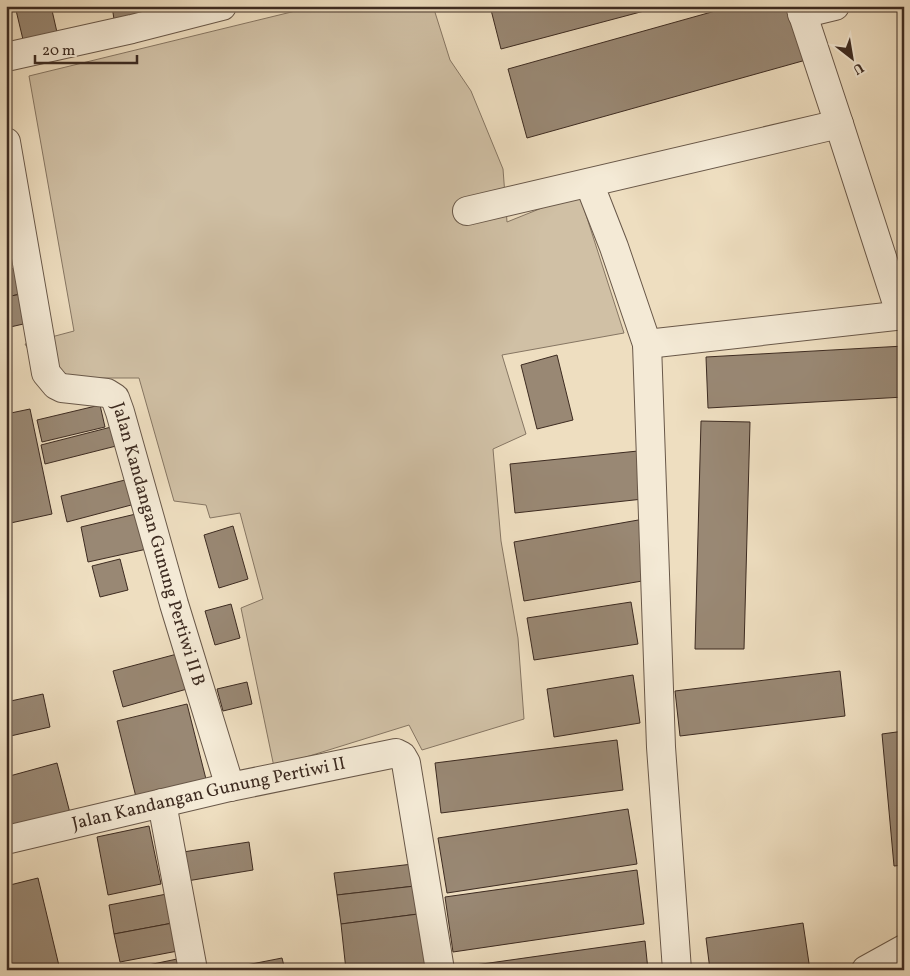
<svg xmlns="http://www.w3.org/2000/svg" width="910" height="976" font-family="Vollkorn,serif">
	<rect width="100%" height="100%" fill="#eedec0"/>
	<filter id="stains"><feTurbulence type="fractalNoise" baseFrequency=".004" numOctaves="4"/><feColorMatrix values="0 0 0 0 .2 0 0 0 0 .09 0 0 0 0 .02 0 0 0 .5 -.17"/></filter>
	<radialGradient id="worn" r=".72"><stop offset=".6" stop-color="#630" stop-opacity="0"/><stop offset="1" stop-color="#630" stop-opacity=".3"/></radialGradient>
	<polygon fill="#d0c0a5" stroke="#867663" points="316,6 433,6 450,60 471,91 503,169 507,222 579,193 624,333 502,355 526,434 493,449 501,541 518,638 524,719 422,750 409,725 274,767 241,608 263,599 240,513 210,518 206,505 174,501 139,378 45,378 25,344 74,331 29,76"/>
	<g fill="#998874" stroke="#3d2b21">
		<polygon points="15,6 51,6 59,41 25,48"/>
		<polygon points="112,6 140,6 142,22 115,26"/>
		<polygon points="490,6 663,6 501,49"/>
		<polygon points="733,6 791,6 806,60 527,138 508,69"/>
		<polygon points="21,267 26,293 6,297 6,270"/>
		<polygon points="26,293 32,322 6,328 6,297"/>
		<polygon points="904,346 904,397 708,408 706,357"/>
		<polygon points="557,355 573,420 537,429 521,365"/>
		<polygon points="100,405 105,427 42,442 37,420"/>
		<polygon points="30,409 52,514 6,524 6,414"/>
		<polygon points="701,421 750,422 744,649 695,649"/>
		<polygon points="119,425 124,444 45,464 41,445"/>
		<polygon points="638,451 643,499 515,513 510,464"/>
		<polygon points="129,479 135,504 67,522 61,496"/>
		<polygon points="140,513 147,549 88,562 81,527"/>
		<polygon points="644,519 654,579 524,601 514,542"/>
		<polygon points="233,526 248,579 219,588 204,535"/>
		<polygon points="120,559 128,590 100,597 92,566"/>
		<polygon points="631,602 638,644 534,660 527,618"/>
		<polygon points="231,604 240,638 215,645 205,611"/>
		<polygon points="177,654 187,689 123,707 113,671"/>
		<polygon points="840,671 845,716 680,736 675,691"/>
		<polygon points="633,675 640,723 554,737 547,689"/>
		<polygon points="247,682 252,704 223,711 217,689"/>
		<polygon points="43,694 50,727 6,737 6,702"/>
		<polygon points="187,704 208,787 138,805 117,721"/>
		<polygon points="904,731 904,865 894,866 882,734"/>
		<polygon points="617,740 623,790 441,813 435,763"/>
		<polygon points="57,763 70,813 12,829 6,807 6,777"/>
		<polygon points="628,809 637,864 447,893 438,838"/>
		<polygon points="149,826 161,884 108,895 97,837"/>
		<polygon points="249,842 253,870 187,881 183,852"/>
		<polygon points="413,864 415,886 337,895 334,873"/>
		<polygon points="637,870 644,924 453,952 445,897"/>
		<polygon points="38,878 60,970 6,970 6,886"/>
		<polygon points="415,886 418,914 341,924 337,895"/>
		<polygon points="172,893 178,922 114,934 109,905"/>
		<polygon points="418,914 425,965 385,970 346,970 341,924"/>
		<polygon points="178,922 183,950 120,962 114,934"/>
		<polygon points="803,923 810,970 710,970 706,938"/>
		<polygon points="645,941 648,970 461,970 461,967"/>
		<polygon points="182,958 185,970 124,970"/>
		<polygon points="282,958 285,970 221,970"/>
		<polygon points="425,965 425,970 385,970"/>
	</g>
	<g fill="none" stroke-linecap="round" stroke-linejoin="round">
		<g stroke="#695849" stroke-width="30">
			<g id="minor">
				<polyline points="800,6 839,124 901,316"/>
				<polyline points="802,14 835,6"/>
				<polyline points="6,57 132,29 222,6"/>
				<path id="s1" d="M 6,142 L 46,373 L 56,385 L 62,388 L 107,393 L 115,398 L 120,412 L 174,604 L 230,787"/>
				<polyline points="589,183 614,247 647,344 661,747 677,970"/>
				<polyline points="467,211 839,124"/>
				<polyline points="647,344 904,315"/>
				<polyline points="162,803 193,970"/>
				<path id="s2" d="M 6,840 L 230,787 L 396,753 L 402,756 L 406,763 L 440,970"/>
				<polyline points="866,970 904,949"/>
			</g>
		</g>
		<use href="#minor" stroke="#f4ead6" stroke-width="28"/>
	</g>
	<g text-anchor="middle" dominant-baseline="central" stroke-width="5" stroke-linejoin="round" paint-order="stroke">
		<g font-size="18" fill="#3d2b21" stroke="#f4ead6">
			<text stroke="none"><textPath href="#s1" startOffset="464">Jalan Kandangan Gunung Pertiwi II B</textPath></text>
			<text stroke="none"><textPath href="#s2" startOffset="208">Jalan Kandangan Gunung Pertiwi II</textPath></text>
		</g>
	</g>
	<rect width="910" height="976" fill="none" stroke="#eedec0" stroke-width="25"/>
	<rect x="8" y="8" width="895" height="961" fill="none" stroke="#3d2b21" stroke-width="2.5"/>
	<rect x="12" y="12" width="885" height="951" fill="none" stroke="#3d2b21"/>
	<g transform="translate(852 58) rotate(149)" stroke="#f4ead6" stroke-width="4" paint-order="stroke">
	<path d="M0-4L9 19L0 12L-9 19Z" fill="#3d2b21"/>
	<text y="-8" font-size="14" font-weight="bold" text-anchor="middle" fill="#3d2b21">U</text>
	</g>
	<path d="M35 55v8h102v-8" fill="none" stroke="#3d2b21" stroke-width="2.5"/>
	<text x="42" y="55" font-size="15" fill="#3d2b21" stroke="#f4ead6" stroke-width="4" paint-order="stroke">20 m</text>
	<rect width="100%" height="100%" filter="url(#stains)"/>
	<rect width="100%" height="100%" fill="url(#worn)"/>
</svg>
